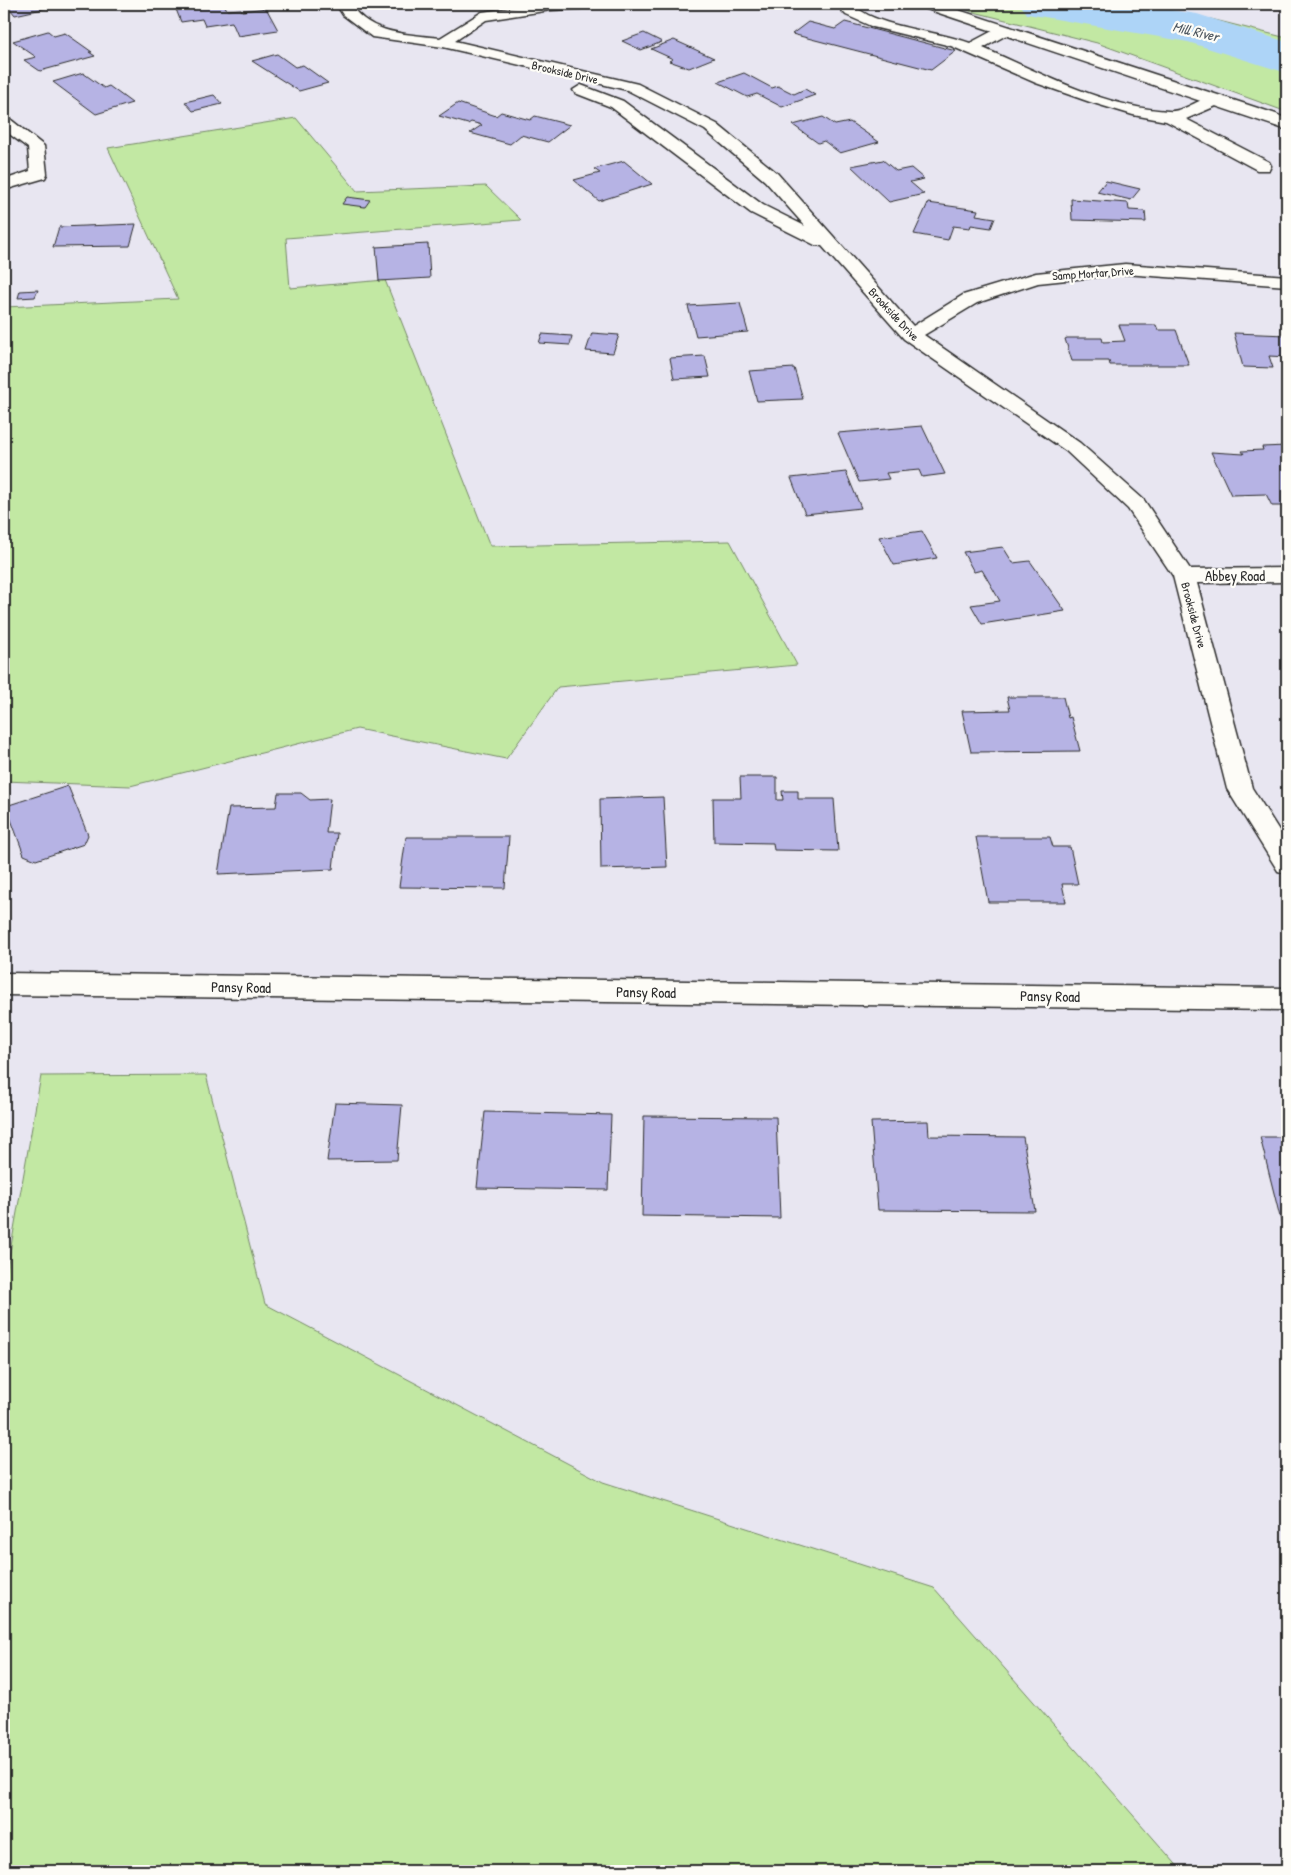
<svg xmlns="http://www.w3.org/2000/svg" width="1291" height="1875" font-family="'Patrick Hand',sans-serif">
	<rect width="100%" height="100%" fill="#e8e6f1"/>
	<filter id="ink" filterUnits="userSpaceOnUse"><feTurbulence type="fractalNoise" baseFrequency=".02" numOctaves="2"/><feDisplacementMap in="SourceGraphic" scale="10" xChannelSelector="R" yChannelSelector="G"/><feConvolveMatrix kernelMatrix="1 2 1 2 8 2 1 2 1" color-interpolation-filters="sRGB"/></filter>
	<g filter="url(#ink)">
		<g fill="#c2e8a3" stroke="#768a67">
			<polygon points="957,4 1064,4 1211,19 1287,38 1287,112 1097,43 970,11"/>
			<polygon points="296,118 357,191 486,186 521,220 286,238 290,288 385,280 490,546 730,541 797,665 558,687 506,759 357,729 130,786 4,781 4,307 178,299 108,148"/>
			<polygon points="206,1075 265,1304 603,1482 934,1588 1182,1871 4,1871 4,1286 41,1076"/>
		</g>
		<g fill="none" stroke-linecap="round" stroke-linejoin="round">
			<polygon fill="#add4f7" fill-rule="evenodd" points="1020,4 1133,4 1197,14 1287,42 1287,73 1188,42 1027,14"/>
		</g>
		<g fill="#b6b3e4" stroke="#2b2b2b">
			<polygon points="6,4 43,4 47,8 15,15"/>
			<polygon points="174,4 224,4 227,10 241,9 242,11 266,8 278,30 238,36 232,22 205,26 202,19 181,22"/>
			<polygon points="808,22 835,29 845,22 956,51 931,70 792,34"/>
			<polygon points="48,31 54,36 65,33 92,52 89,52 95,56 40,71 24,60 36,57 13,41"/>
			<polygon points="644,33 662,42 641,50 622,41"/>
			<polygon points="674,40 714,58 689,68 669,61 673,59 651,49"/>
			<polygon points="277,54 295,67 303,65 328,83 299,91 252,61"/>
			<polygon points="83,73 104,88 109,86 132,103 96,114 53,82"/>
			<polygon points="744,73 772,88 778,86 794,94 805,89 815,95 782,107 757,94 747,97 718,82"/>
			<polygon points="214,95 222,104 193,111 185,102"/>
			<polygon points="458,103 496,116 501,112 530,120 535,116 570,125 548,142 521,135 510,144 470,133 482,125 471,122 468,124 439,116"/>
			<polygon points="823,117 835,125 850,122 879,142 840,153 824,141 818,143 793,125"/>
			<polygon points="883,160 896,171 911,168 924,179 910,182 924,194 889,202 851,166"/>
			<polygon points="624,161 652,184 599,201 574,180 600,173 594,169"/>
			<polygon points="1106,181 1140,189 1131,200 1097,192"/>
			<polygon points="347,197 370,200 365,207 342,204"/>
			<polygon points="1071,199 1128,203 1129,210 1145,211 1146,222 1072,220"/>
			<polygon points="928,203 978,210 976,215 995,218 991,228 971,225 970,228 953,226 948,240 914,234"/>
			<polygon points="136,224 130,246 53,247 59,227"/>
			<polygon points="428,244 430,278 379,281 376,247"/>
			<polygon points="38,290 35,297 18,298 20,291"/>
			<polygon points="740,303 748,332 696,336 688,306"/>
			<polygon points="1119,325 1156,325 1158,330 1176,330 1189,365 1110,365 1109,361 1072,361 1065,339 1067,338 1102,338 1103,342 1125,341"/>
			<polygon points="592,333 619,335 613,353 586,351"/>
			<polygon points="1234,333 1287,335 1287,357 1269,356 1273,368 1243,367"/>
			<polygon points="542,334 572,336 570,345 539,343"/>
			<polygon points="705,356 710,377 674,379 670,358"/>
			<polygon points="794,368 803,399 757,401 749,371"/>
			<polygon points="922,426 945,474 922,477 919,470 886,473 889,479 859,482 838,433"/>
			<polygon points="1287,446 1287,506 1272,506 1266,494 1231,495 1211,452 1244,454 1242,451 1263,450 1262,447"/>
			<polygon points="846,472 861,508 805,514 791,478"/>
			<polygon points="922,531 937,558 894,565 879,537"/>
			<polygon points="1003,547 1013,563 1030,561 1065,611 982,624 971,605 1000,601 982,570 974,572 963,552"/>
			<polygon points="1007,697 1063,697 1068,718 1071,717 1080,751 971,752 962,711 1010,710"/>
			<polygon points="740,777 777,777 777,800 783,800 782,791 798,791 798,799 834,799 838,851 774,850 773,843 714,842 713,798 741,798"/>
			<polygon points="68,786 88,835 84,844 36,860 24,855 6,806"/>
			<polygon points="278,793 301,793 310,800 330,799 326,833 337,833 333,869 218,874 229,808 276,807"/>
			<polygon points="663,797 667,867 601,869 600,799"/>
			<polygon points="406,837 509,837 505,888 399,887"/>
			<polygon points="976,837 1050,837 1053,847 1070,847 1078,884 1062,884 1066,902 988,902"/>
			<polygon points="335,1103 402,1105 397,1160 327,1161"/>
			<polygon points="485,1112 611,1115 608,1190 477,1188"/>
			<polygon points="644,1116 776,1117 780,1218 642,1216"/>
			<polygon points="928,1121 929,1136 1023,1137 1035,1211 878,1210 871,1122"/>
			<polygon points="1260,1137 1287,1137 1287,1245"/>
		</g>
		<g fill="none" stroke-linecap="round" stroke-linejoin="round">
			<g stroke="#2b2b2b" stroke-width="3">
				<g id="minor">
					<path d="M 336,4 L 350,4 C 370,35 408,34 440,38 L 482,12 L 537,4 L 600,4 L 593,8 L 551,10 L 486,20 L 455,41 L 638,84 L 717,124 L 777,173 L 913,326 L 963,295 L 1036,273 L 1125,264 L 1287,276 L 1287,286 L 1125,274 L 1038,283 L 977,303 L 924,335 L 1080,443 L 1144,500 L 1190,569 L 1287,568 L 1287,582 L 1197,583 L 1252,788 L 1287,843 L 1287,874 L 1278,871 L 1227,789 L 1173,576 L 1128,509 L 1066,451 L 904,339 L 822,246 L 815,245 L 751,213 L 611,107 L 575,93 L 573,90 L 581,85 L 623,101 L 763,205 L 805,226 L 765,181 L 705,130 L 627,90 L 443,47 L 372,37 L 343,15 Z"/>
					<path d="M 836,4 C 853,3 853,7 868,15 C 900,30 936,31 970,43 L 1000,27 L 1010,27 L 1012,30 L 1010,33 L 983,48 C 1041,73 1103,107 1168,111 C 1187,113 1204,92 1223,97 L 1225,100 L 1223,103 L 1186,119 L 1269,162 L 1271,166 L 1269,170 L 1257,170 L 1166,121 L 1133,115 L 1090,102 L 1036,83 L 951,46 L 873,27 L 846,15 Z"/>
					<polygon points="4,117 10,119 44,146 47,174 45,178 4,190 4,180 30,171 28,148 4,130"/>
					<polygon points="4,973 1287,988 1287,1010 4,995"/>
				</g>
			</g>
			<g stroke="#2b2b2b" stroke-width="3">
				<polygon id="major" points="919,4 940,4 1276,114 1287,119 1287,130 921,7"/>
			</g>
			<use href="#minor" fill="#fdfcf7" fill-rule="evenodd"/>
			<use href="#major" fill="#fdfcf7" fill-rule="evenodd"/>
		</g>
	</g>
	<g text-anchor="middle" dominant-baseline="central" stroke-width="4.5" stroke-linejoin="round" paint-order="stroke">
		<g font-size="12" fill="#2b2b2b" stroke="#fdfcf7">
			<text transform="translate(565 72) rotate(13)">Brookside Drive</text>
			<text transform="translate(1093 273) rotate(-4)">Samp Mortar Drive</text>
			<text transform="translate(894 314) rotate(47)">Brookside Drive</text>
			<text transform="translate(1194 615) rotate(75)">Brookside Drive</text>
		</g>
		<g font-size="14" font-style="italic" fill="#4c555e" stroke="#fdfcf7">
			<text transform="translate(1196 31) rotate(13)">Mill River</text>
		</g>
		<g font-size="15" fill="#2b2b2b" stroke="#fdfcf7">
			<text x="1235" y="575">Abbey Road</text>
			<text transform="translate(241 987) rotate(1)">Pansy Road</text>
			<text transform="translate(646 992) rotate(1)">Pansy Road</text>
			<text transform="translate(1050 996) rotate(1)">Pansy Road</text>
		</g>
	</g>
	<rect width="1291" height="1875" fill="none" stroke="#fdfcf7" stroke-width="20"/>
	<rect x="10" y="10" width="1271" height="1855" fill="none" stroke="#2b2b2b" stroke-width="2" filter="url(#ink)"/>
</svg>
